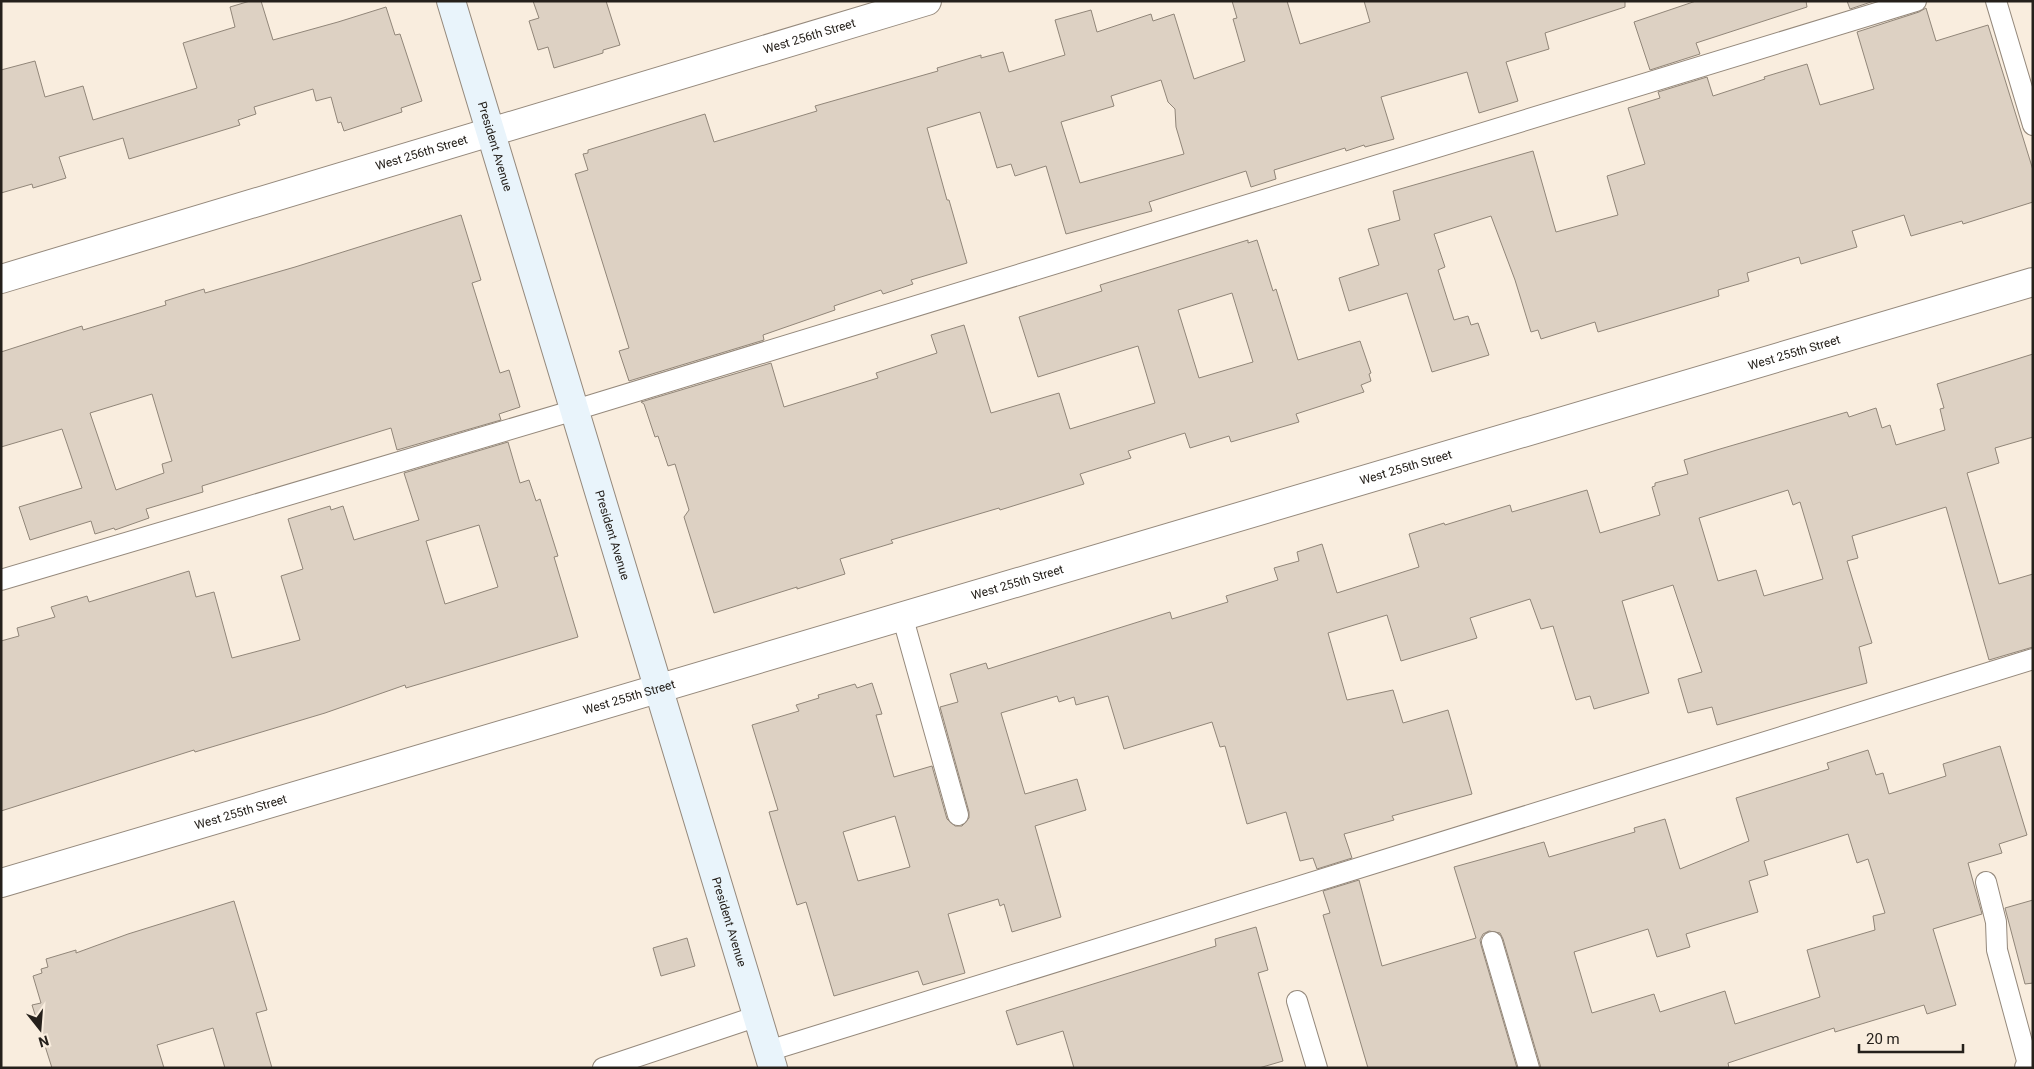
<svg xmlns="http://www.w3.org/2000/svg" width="2034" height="1069" font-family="Roboto,sans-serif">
	<rect width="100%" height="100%" fill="#f9edde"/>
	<g fill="#ddd1c3" stroke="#918679" fill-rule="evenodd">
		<polygon points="250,1 261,1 273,40 338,22 386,7 395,35 400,34 422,101 401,108 402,112 344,131 341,122 338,123 331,97 316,101 313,89 254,107 256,114 238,120 240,125 129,159 123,138 59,157 66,178 33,188 32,184 1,193 1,70 35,61 45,97 83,86 93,120 197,88 183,43 235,27 230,7"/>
		<polygon points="533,1 606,1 620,45 603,50 603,53 554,68 548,47 538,50 529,21 539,18"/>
		<path d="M 1232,1 L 1287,1 L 1300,44 L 1370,22 L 1364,1 L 1625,1 L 1625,7 L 1545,33 L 1549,49 L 1506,62 L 1518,101 L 1479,113 L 1467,72 L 1381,97 L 1394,139 L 1365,147 L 1364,145 L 1346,151 L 1345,148 L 1274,170 L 1276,179 L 1251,187 L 1246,171 L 1149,202 L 1152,211 L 1066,234 L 1046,166 L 1015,176 L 1011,164 L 997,168 L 980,112 L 927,128 L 947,200 L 949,200 L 967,263 L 911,280 L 913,284 L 883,294 L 881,290 L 834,306 L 835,310 L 763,335 L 764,340 L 629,381 L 619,351 L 629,348 L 575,174 L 588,170 L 583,154 L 588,153 L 588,150 L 705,114 L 714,142 L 817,111 L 815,106 L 938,71 L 937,68 L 981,55 L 981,58 L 1003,52 L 1009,72 L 1065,55 L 1055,20 L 1091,10 L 1097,32 L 1151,14 L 1153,21 L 1174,14 L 1194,79 L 1245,61 L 1233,19 L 1237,18 ZM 1161,80 L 1168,102 L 1175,109 L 1176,127 L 1184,154 L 1080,183 L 1061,122 L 1114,106 L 1111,96 Z"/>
		<polygon points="1696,1 1806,1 1807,7 1696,43 1700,54 1650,70 1634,22"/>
		<polygon points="1847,1 1874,1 1850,9"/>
		<polygon points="1926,8 1936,41 1988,25 2033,170 2033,202 1963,224 1962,221 1911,236 1904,215 1852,231 1857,247 1801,264 1799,257 1747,273 1749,281 1718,290 1719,296 1598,332 1595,322 1541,339 1538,330 1531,332 1515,280 1491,216 1434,234 1445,267 1438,270 1454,320 1468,316 1471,325 1478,323 1489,355 1432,372 1407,293 1349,311 1339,278 1379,265 1368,229 1400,220 1393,191 1533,151 1556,232 1618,215 1607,176 1645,164 1628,108 1660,98 1658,92 1707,77 1713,96 1765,79 1764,77 1807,64 1820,105 1874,89 1857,32 1919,12"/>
		<path d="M 461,215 L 481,280 L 472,283 L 500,373 L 509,370 L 520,407 L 499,414 L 501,420 L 397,450 L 391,428 L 202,486 L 203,492 L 146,509 L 149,518 L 115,530 L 114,528 L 95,534 L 91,521 L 30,540 L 19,507 L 82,488 L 62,429 L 1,447 L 1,352 L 82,326 L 83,330 L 166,305 L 165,301 L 204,289 L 205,293 L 295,267 ZM 152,394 L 172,461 L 162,464 L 164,473 L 116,490 L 90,413 Z"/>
		<path d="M 1248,240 L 1248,243 L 1257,240 L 1273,291 L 1276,289 L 1298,360 L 1360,341 L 1371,373 L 1369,374 L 1371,381 L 1361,385 L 1364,392 L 1296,414 L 1299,422 L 1231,442 L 1229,436 L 1190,448 L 1185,433 L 1128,451 L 1131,458 L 1080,474 L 1084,484 L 1000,510 L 999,508 L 891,540 L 893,543 L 840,559 L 845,574 L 797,589 L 797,587 L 714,613 L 684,517 L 689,510 L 675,464 L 668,466 L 658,436 L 655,437 L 644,404 L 641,402 L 771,363 L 784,407 L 878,378 L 876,373 L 937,353 L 931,335 L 964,325 L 991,413 L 1059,393 L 1070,429 L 1155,403 L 1138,346 L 1038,377 L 1019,317 L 1102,291 L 1100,285 ZM 1232,293 L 1253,362 L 1199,378 L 1178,310 Z"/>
		<path d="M 2033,354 L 2033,437 L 1995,448 L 1999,463 L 1967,473 L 1999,584 L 2033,574 L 2033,647 L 1989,660 L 1946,507 L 1852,536 L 1858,558 L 1847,561 L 1872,643 L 1859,647 L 1867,683 L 1717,725 L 1712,707 L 1688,713 L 1678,679 L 1702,672 L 1673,585 L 1622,601 L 1649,693 L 1594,709 L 1590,696 L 1576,700 L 1553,626 L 1541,629 L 1530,599 L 1470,618 L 1477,638 L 1401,661 L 1387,615 L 1328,633 L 1347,700 L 1393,690 L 1403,723 L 1448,710 L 1472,794 L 1392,816 L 1394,820 L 1344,834 L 1352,858 L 1317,869 L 1313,858 L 1300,861 L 1286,812 L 1247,824 L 1225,746 L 1220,747 L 1212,722 L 1124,749 L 1108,696 L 1076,705 L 1074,697 L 1059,702 L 1057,696 L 1001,713 L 1025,794 L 1077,779 L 1086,810 L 1035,826 L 1061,917 L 1012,932 L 1004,904 L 1000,906 L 998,899 L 948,914 L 965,973 L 923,985 L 918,971 L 834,996 L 806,902 L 797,905 L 777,839 L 769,812 L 778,810 L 752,725 L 799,711 L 796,705 L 819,698 L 818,695 L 855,684 L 857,688 L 872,683 L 882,714 L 876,715 L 894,777 L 932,766 L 947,819 L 955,826 L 962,826 L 969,818 L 969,812 L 940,707 L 958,702 L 950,674 L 986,663 L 988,669 L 1170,612 L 1172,619 L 1228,602 L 1226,596 L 1278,580 L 1274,568 L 1299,561 L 1297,552 L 1322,544 L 1337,593 L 1419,567 L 1409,534 L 1444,523 L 1445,525 L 1510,505 L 1512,512 L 1587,490 L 1600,533 L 1660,515 L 1652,487 L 1655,486 L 1655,483 L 1688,474 L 1684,460 L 1720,449 L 1847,412 L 1849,417 L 1876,408 L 1882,428 L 1890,425 L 1896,445 L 1945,430 L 1940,409 L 1944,408 L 1937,384 ZM 1788,490 L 1793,505 L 1800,502 L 1823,579 L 1764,596 L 1756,570 L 1718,581 L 1699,518 ZM 895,816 L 910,867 L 858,881 L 843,832 Z"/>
		<path d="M 508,442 L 520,483 L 529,480 L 536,501 L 540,499 L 558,556 L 554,557 L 578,637 L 406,688 L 405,685 L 325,713 L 195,752 L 194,750 L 1,811 L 1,641 L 19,636 L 17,628 L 55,617 L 51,607 L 87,596 L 89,602 L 189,571 L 196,597 L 214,592 L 232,658 L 300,640 L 281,576 L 303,569 L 288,519 L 330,506 L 331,510 L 343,506 L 354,540 L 419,520 L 404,473 ZM 479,525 L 498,587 L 445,604 L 426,541 Z"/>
		<path d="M 2000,746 L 2027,835 L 1999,844 L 2002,853 L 1968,863 L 1982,914 L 1933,929 L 1956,1005 L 1927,1014 L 1924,1005 L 1835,1032 L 1834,1028 L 1728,1063 L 1729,1068 L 1541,1068 L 1503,939 L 1500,933 L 1489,931 L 1483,934 L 1480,940 L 1481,945 L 1517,1068 L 1368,1068 L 1323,915 L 1330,913 L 1323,891 L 1359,880 L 1382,966 L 1476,938 L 1454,867 L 1544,842 L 1549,857 L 1635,832 L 1634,828 L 1665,819 L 1680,869 L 1749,841 L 1736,798 L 1829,769 L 1827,763 L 1868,750 L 1876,775 L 1883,773 L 1889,794 L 1946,776 L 1943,764 ZM 1848,834 L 1857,863 L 1868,859 L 1885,913 L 1873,916 L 1875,930 L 1807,950 L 1820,997 L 1735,1024 L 1725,991 L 1660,1012 L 1654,994 L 1592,1013 L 1574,952 L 1648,929 L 1657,957 L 1690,947 L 1686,934 L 1758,912 L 1749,881 L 1768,875 L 1764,861 Z"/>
		<polygon points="2033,900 2033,983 2025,984 2005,908"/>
		<polygon points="234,901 267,1010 256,1013 272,1068 225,1068 213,1028 157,1045 164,1068 52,1068 32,1005 41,1003 33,976 42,973 41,969 48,967 46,959 76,950 76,953 128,934"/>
		<polygon points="1256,927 1268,970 1258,973 1283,1061 1259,1068 1074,1068 1063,1031 1017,1045 1006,1011 1216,946 1215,939"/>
		<polygon points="687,938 695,966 661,976 653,948"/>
	</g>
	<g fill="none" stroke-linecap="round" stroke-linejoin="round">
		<g stroke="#95897c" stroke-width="22">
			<g id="lane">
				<polyline points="1996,1 2033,125"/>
				<polyline points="1,580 575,410 1916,1"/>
				<polyline points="902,615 958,815"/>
				<polyline points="1986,882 1996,922 1997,950 2029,1068"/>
				<polyline points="1492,942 1529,1068"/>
				<polyline points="1297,1001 1317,1068"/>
				<polyline points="768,1051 2033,659"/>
				<polyline points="603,1068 758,1016"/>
			</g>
		</g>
		<g stroke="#95897c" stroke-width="30">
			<g id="street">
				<path id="s1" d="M 1,279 L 927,1"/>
				<path id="s2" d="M 1,883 L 2033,282"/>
				<polyline points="2029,1068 2033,1067"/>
			</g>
		</g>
		<g stroke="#95897c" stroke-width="30">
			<g id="secondary">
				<path id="s3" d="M 451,1 L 773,1068"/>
			</g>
		</g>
		<use href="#lane" stroke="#fff" stroke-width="20"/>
		<use href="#street" stroke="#fff" stroke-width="28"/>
		<use href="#secondary" stroke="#e9f4fb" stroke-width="28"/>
	</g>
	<g text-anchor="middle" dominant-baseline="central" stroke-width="4.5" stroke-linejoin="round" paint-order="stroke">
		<g font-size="12" fill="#25201b" stroke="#f9edde">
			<text stroke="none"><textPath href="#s1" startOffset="844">West 256th Street</textPath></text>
			<text stroke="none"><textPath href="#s3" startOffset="152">President Avenue</textPath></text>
			<text stroke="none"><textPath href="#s1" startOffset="439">West 256th Street</textPath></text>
			<text stroke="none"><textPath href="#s2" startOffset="1870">West 255th Street</textPath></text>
			<text stroke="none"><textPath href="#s2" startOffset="1465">West 255th Street</textPath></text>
			<text stroke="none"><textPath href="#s3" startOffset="558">President Avenue</textPath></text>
			<text stroke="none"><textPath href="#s2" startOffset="1060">West 255th Street</textPath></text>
			<text stroke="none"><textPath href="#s2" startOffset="655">West 255th Street</textPath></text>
			<text stroke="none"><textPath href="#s2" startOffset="250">West 255th Street</textPath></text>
			<text stroke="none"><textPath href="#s3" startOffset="962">President Avenue</textPath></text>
		</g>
	</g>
	<rect width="2034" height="1069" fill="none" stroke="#25201b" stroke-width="5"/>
	<g transform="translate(40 1029) rotate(163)" stroke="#f9edde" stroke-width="4" paint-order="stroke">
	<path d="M0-4L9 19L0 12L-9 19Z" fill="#25201b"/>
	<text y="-8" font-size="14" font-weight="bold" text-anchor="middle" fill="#25201b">N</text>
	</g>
	<path d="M1859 1044v8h104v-8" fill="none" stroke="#25201b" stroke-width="2.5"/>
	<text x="1866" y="1044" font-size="15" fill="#25201b" stroke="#f9edde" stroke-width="4" paint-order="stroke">20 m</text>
</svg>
